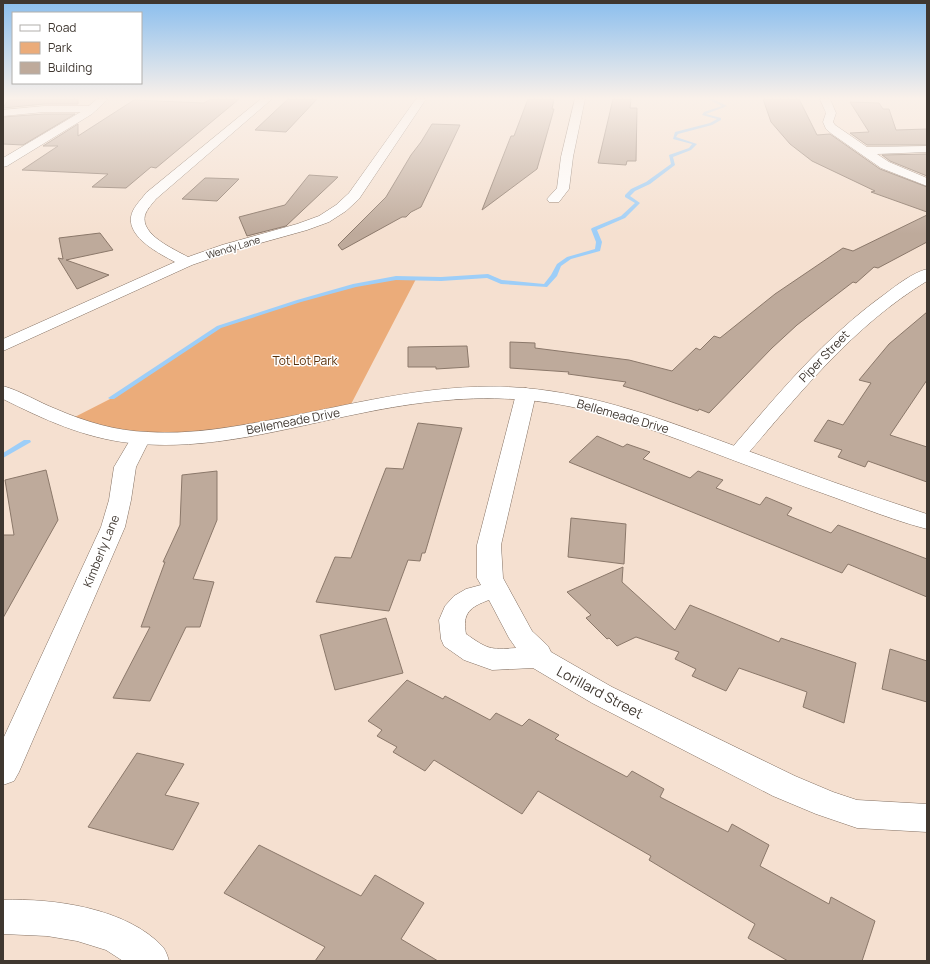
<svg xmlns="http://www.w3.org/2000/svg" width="930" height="964" font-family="Manrope,sans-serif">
	<rect width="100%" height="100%" fill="#f5e0d0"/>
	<polygon fill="#ebac7a" points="396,278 416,279 348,410 164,439 65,422 112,398 219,327 299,301 355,285"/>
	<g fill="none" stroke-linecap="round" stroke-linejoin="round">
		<g fill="#9dcef8" fill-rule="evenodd">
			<polygon points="707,99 713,99 727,106 706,114 721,118 721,120 712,125 678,134 676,137 697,144 691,150 673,157 675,165 650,184 635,191 630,196 640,203 625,218 597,230 602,242 600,251 571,259 561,266 557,276 547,287 501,284 487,278 441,281 396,280 356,287 301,302 221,328 114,399 110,399 108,398 217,326 297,300 353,284 396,276 441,277 488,274 502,280 544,284 551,275 557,264 567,257 595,249 596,242 591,229 592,228 621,216 635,203 625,197 625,195 631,189 646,182 671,164 669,155 689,148 692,144 673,139 675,132 710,123 717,119 702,115 704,112 722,106"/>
			<polygon points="24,440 30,440 31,442 3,458 3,453"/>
		</g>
	</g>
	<g fill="#beaa9b" stroke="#8b786a">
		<polygon points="78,99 78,104 44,104 3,108 8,100"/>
		<polygon points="211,99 239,99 156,168 151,167 126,188 92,187 108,174 22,170 58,146 43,146 78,124 78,136 134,100 204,103"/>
		<polygon points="288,99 317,99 286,132 255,130"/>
		<polygon points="528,99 554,99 552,109 554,109 537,169 482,210 511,136 514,136"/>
		<polygon points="613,99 631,99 630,108 637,108 636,161 627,161 626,165 598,163"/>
		<polygon points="763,99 799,99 817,135 830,134 880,169 927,187 927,212 871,192 875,191 812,161 790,144 771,122"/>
		<polygon points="850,102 879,103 883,109 889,109 896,130 927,129 927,145 867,145 850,133 869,132"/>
		<polygon points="44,114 75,114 23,145 3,144 3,117"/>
		<polygon points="432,124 460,125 421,207 411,212 406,217 402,217 342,250 338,245 386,197 411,155 421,142"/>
		<polygon points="927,154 927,176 890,161 882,155"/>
		<polygon points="309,175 338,177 286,226 247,236 239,217 285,205"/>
		<polygon points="205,178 209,178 239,179 217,201 182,199"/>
		<polygon points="927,215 927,242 878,268 874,267 856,283 853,282 797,325 772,348 709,413 699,409 698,411 643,392 623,386 626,382 568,374 569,372 510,368 510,342 535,343 535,348 629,360 672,371 696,348 700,350 714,336 720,338 775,294 843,248 853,251"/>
		<polygon points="100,233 113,250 66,260 109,275 77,289 58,258 63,259 59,238"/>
		<polygon points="927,312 927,380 890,435 927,447 927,482 868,461 865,467 838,457 842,450 814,441 828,420 843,425 871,383 859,380 889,344"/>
		<polygon points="467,346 469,367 436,369 436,367 408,367 408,347"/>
		<polygon points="418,423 462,428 425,553 422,553 420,561 408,560 389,611 316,602 335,557 351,558 386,468 403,469"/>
		<polygon points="597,436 623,447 627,444 650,452 643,459 690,478 698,471 723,480 716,488 760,505 766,497 792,508 787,515 831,533 838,525 927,559 927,597 848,564 842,573 569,462"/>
		<polygon points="46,470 58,520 3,618 3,535 14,535 5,480"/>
		<polygon points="217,471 217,520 193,579 214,582 200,627 186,627 150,701 113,698 150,627 141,627 165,562 163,562 180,525 182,475"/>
		<polygon points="571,518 626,524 624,564 568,557"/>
		<polygon points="623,567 622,582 675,630 690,605 779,642 781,638 856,663 844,723 803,707 807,692 739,668 726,691 692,676 696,669 675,659 679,652 636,637 617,646 609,638 607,639 586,618 591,615 567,592"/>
		<polygon points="386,618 403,673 335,690 320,635"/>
		<polygon points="890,649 927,661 927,702 882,689"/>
		<polygon points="407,680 443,699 445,696 490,720 496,713 522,726 529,719 559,735 555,739 627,777 632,771 664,789 660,797 728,832 732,824 769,845 760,866 829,904 831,897 875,921 862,961 788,961 748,938 755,924 649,860 651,856 538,791 522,814 434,760 425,771 393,752 397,747 377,736 382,730 368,721"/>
		<polygon points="137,753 184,764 165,795 199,803 173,850 88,827"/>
		<polygon points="259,845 361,896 375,875 424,903 401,939 438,961 315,961 325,947 224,893"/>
	</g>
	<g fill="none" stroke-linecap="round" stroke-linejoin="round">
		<g stroke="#847163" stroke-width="1">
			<g id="street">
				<path d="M 261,99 L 272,99 L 156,199 C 152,204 147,209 145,215 C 140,235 174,249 188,257 L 222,245 L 297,224 L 319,216 L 336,205 L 349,193 L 416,99 L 426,99 L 359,199 L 346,211 L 329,222 L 307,230 L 232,251 L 192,265 L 3,351 L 3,339 L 175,262 C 160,254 128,238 131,217 C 132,208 141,200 146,193 Z"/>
				<polygon points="575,99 585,99 573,157 569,189 559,202 549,202 547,199 557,188 561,157"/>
				<polygon points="820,99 830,99 836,113 833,122 835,125 867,147 927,146 927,152 877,154 889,162 927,178 927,186 881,168 832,134 826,129 823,122 826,113"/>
				<polygon points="44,106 93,106 98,109 93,112 44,112 3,116 3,110"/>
				<path d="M 927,269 L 927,281 C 853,326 800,393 744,458 L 737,460 L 730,458 L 726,454 L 730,450 C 778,394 825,337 885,294 C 897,285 912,273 927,269 Z"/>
				<path d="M 526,388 L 533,390 L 536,394 L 501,545 L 503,578 L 532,631 L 548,646 L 551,652 L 612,687 L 795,776 L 833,792 L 857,800 L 927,804 L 927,832 L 857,828 L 816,814 L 773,796 L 592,703 L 533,668 L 492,670 L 464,660 L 444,646 L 441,639 L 439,620 L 445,606 L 454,596 L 466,589 L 481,585 L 477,578 L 477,545 L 516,394 L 519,390 ZM 489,600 L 509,638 L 516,648 C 489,650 488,649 466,634 C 462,613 470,607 489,600 Z"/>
				<polygon points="140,433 147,435 150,439 136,467 131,500 125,527 19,772 14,781 3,785 3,739 101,527 109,500 114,467 133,435"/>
				<path d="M 3,900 C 53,898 127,908 163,947 C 166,951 168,957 169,961 L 123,961 L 106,950 L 77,941 L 47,936 L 3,934 Z"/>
			</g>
		</g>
		<g stroke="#847163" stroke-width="1">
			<g id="secondary">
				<polygon points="97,99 108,99 92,114 7,166 3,167 3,158 84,110"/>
				<path d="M 3,386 C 21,391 38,402 56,409 C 86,422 116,431 148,432 C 193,435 238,426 282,418 C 363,402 441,381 524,388 C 597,394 664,420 732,445 C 797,469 861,493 927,514 L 927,529 C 896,521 866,509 836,498 C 791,482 746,465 701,448 C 643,426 586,405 525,400 C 470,395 416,402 362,413 C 286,428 208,452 130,443 C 84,438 43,419 3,399 Z"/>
			</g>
		</g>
		<use href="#street" fill="#fff" fill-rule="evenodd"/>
		<use href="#secondary" fill="#fff" fill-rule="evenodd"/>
	</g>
	<linearGradient id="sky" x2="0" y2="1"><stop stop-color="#8abeee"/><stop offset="0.42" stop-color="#faf1ea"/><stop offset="1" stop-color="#faf1ea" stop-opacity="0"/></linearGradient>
	<rect width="930" height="234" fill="url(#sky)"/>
	<g text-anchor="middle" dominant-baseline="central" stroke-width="3" stroke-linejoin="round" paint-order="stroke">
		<g font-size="10" fill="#3f3730" stroke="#fff">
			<text transform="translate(233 247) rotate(-17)">Wendy Lane</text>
		</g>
		<g font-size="12" fill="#3f3730" stroke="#fff">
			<text transform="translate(824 356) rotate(-46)">Piper Street</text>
			<text transform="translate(623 416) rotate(16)">Bellemeade Drive</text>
			<text transform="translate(293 421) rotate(-11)">Bellemeade Drive</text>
			<text transform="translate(101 551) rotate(-68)">Kimberly Lane</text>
		</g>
		<g font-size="12" fill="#582f08" stroke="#fff">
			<text x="305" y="360">Tot Lot Park</text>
		</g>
		<g font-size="14" fill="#3f3730" stroke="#fff">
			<text transform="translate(600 692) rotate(28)">Lorillard Street</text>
		</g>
	</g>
	<rect width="930" height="964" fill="none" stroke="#3f3730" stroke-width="8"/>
	<rect x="12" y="12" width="130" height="72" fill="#ffffff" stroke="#b2afac"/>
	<rect x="20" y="25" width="20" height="6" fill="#ffffff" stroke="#b2afac"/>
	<text x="48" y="32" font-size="12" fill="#3f3730">Road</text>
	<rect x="20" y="42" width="20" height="12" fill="#ebac7a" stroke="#b2afac"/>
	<text x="48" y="52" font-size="12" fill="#3f3730">Park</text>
	<rect x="20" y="62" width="20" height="12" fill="#beaa9b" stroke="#b2afac"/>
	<text x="48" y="72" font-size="12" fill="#3f3730">Building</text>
</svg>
